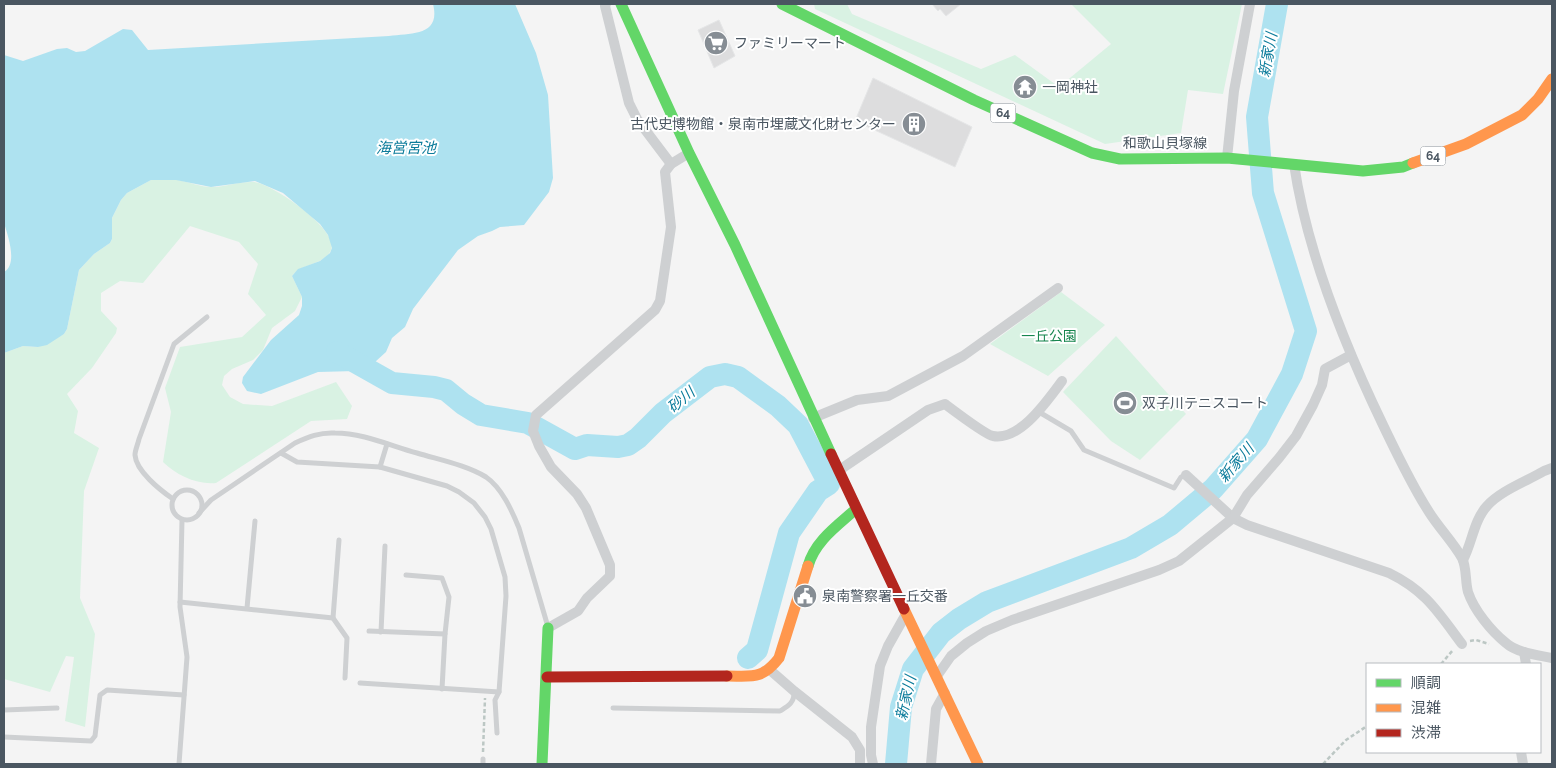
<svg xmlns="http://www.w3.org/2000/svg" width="1556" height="768" font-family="Raleway,'Noto Sans JP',sans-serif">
	<rect width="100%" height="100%" fill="#f4f4f4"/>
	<g fill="#d9f2e3">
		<polygon points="814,4 847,4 852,14 981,69 1015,55 1059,87 1111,44 1071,4 1242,4 1223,94 1188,90 1181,133 1105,144 815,9"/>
		<path d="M 151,180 C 159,180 169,179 178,180 C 189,182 200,187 212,187 C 225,187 240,181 254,182 C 271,183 344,232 330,252 C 321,266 302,263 292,276 L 302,297 L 295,311 L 272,328 L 263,350 L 253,360 L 232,369 L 224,376 L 222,385 L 230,397 L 243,404 L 272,406 L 336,382 L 352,406 L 347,419 L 311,421 L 216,483 C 197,485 176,475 163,462 L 171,412 L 165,388 L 180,347 L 242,337 L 266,315 L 248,294 L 258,264 L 239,242 L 190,226 L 143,283 L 120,281 L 101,293 L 101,311 L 117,328 L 116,333 L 92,368 L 67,394 L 78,411 L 74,433 L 99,448 L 84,491 L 80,598 L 95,634 L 85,727 L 65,721 L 74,657 L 66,656 L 50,692 L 4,679 L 4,353 L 23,346 L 38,347 L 64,334 L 67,329 L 79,270 L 94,254 L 110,243 L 112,239 L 112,218 L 121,200 L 127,193 Z"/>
		<polygon points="1061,292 1105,325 1048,376 990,344"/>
		<polygon points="1116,336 1186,414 1140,460 1111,441 1063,392"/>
	</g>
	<path fill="#aee2f0" d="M 433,4 L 515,4 L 536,53 L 548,95 L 553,178 L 549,192 L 524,225 L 500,227 L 492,231 L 478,236 L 458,250 L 413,309 L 405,327 L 392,338 L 386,352 L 375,362 L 356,371 L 318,372 L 261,394 L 247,391 L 242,383 L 243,377 L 271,340 L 299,315 L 302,306 L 302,297 L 292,276 L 298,269 L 320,261 L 330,253 L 332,248 L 328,235 L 320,224 L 283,193 L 255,181 L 211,187 L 176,180 L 151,180 L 127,193 L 121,200 L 112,218 L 112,239 L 110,243 L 94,254 L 79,270 L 67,329 L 64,334 L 47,345 L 38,347 L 23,346 L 4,353 L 4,272 C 18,264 8,236 4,223 L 4,55 L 23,61 L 57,49 L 67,48 L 76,52 L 85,51 L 123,29 L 132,30 L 148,50 L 389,36 C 412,33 441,36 433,4 Z"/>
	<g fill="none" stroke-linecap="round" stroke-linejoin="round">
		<g stroke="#aee2f0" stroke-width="22">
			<polyline points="337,352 392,383 434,387 446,390 463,404 481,415 528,423 575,449 587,445 618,447 628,445 638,438 663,413 710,377 725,374 738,377 778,406 798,425 829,484 818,491 789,533 757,650 748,658"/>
			<polyline points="896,764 901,707 913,669 941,633 959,619 987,602 1131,548 1170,525 1213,489 1257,439 1292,374 1306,331 1263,193 1257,117 1277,4"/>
		</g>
	</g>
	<g fill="#ddddde" stroke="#e5e6e7">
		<polygon points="932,4 961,4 946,16 940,9 938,11"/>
		<polygon points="719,20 735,56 714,68 698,30"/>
		<polygon points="873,78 972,127 955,167 855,121"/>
	</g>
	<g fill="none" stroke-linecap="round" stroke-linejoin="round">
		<g stroke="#bcc7c4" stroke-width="2.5" stroke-dasharray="4 2.5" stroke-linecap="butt">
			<polyline points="1470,641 1476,640 1489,644"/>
			<polyline points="1441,664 1453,650"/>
			<polyline points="483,752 485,698"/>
			<polyline points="1323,764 1346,740 1367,726"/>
		</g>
		<g stroke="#ced0d2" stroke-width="5">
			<polyline points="1039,412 1071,431 1084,450 1174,488 1181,477 1186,475"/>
			<polyline points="281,453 297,462 380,467 447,486 459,492 474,503 485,517 491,529 505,577 506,596 499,692 495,700 497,733"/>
			<polyline points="380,467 387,444"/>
			<circle cx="187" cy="505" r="15"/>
			<path d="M 173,499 C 160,490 136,471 135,455 C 135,450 138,444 139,439 L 174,344 L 207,317"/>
			<path d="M 199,513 L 211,500 L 295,443 C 308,437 320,432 335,433 C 363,433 391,446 417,453 C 440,460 466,465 486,477 C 502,488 512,511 519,528 L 548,627"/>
			<polyline points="406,575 442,578 449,597 445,634 442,689"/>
			<polyline points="180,602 333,618 339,540"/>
			<polyline points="247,608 255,521"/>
			<polyline points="333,618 347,638 345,678"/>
			<polyline points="369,631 445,634"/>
			<polyline points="381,632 385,546"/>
			<polyline points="360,683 499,692"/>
			<path d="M 613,708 L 780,711 C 788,706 794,703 794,693"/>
			<polyline points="4,710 57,708"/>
			<polyline points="4,737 91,741 95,736 100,695 107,690 184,695"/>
			<polyline points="179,764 187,657 180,607 182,520"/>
			<polyline points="483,764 483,759"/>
		</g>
		<g stroke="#ced0d2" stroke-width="10">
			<polyline points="606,4 605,6 629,103 637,119 671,164"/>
			<polyline points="1227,158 1234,91 1250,4"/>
			<path d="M 1294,164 C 1307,253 1344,344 1383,425 C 1397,454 1411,484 1429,512 C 1439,528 1453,542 1462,558 C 1467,568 1465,581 1468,592 C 1474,610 1491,631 1506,643 C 1517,653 1538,655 1552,658"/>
			<polyline points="813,418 857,400 888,396 963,356 1058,288"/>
			<path d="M 838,471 L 928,410 L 945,404 C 953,410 986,435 993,436 C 1020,441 1047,401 1062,381"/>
			<path d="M 1186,475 L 1233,518 L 1247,525 L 1389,573 C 1426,591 1438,612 1462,644"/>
			<path d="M 1463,560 C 1472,543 1474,520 1487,506 C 1500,491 1527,481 1544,471 L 1552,468"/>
			<polyline points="548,628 578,611 587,598 610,576 610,565 586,508 577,494 551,467 539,446 533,431 536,415 655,310 660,301 671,227 665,172 671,164 689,153"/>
			<polyline points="1524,652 1526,664"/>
			<polyline points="770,670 794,691 852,737 860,750 860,764"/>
			<polyline points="937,676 951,656 967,643 986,631 1012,620 1159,570 1179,561 1233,518 1247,495 1279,458 1296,436 1313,405 1322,385 1325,369 1351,355"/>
			<polyline points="1521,752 1523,764"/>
			<polyline points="873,764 871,755 871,727 880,666 888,646 906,614"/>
			<polyline points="931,764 936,709 945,693"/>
		</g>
		<g stroke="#63d668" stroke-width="11">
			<polyline points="621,4 689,153 735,245 831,454"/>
			<polyline points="782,4 974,100 1092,153 1120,159 1227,158 1363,171 1403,167 1413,163"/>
			<path d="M 808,566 C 815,541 837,526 856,509"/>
			<polyline points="542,764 548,628"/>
		</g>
		<g stroke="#ff974d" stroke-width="11">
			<polyline points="1413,163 1466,144 1522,115 1538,99 1552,79"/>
			<polyline points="904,609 978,764"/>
			<path d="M 727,676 C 752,676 762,680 779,658 L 808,566"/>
		</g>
		<g stroke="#b3261e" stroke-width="11">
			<polyline points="831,454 904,609"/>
			<polyline points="547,677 727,676"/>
		</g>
	</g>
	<defs>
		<g id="supermarket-disc" transform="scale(1.25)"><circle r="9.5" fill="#868d94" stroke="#fff"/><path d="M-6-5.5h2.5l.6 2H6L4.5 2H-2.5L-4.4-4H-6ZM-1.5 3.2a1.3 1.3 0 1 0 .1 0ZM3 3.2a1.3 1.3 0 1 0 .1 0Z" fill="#fff"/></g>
		<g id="temple-disc" transform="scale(1.25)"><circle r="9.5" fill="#868d94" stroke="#fff"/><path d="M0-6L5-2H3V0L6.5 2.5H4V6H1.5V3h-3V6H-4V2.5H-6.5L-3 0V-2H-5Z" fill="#fff"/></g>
		<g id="building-disc" transform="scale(1.25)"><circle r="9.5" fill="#868d94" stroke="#fff"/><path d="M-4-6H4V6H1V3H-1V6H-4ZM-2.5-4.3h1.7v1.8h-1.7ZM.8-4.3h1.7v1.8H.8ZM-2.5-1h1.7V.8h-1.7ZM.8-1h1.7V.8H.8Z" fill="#fff"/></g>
		<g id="stadium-disc" transform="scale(1.25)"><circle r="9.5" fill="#868d94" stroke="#fff"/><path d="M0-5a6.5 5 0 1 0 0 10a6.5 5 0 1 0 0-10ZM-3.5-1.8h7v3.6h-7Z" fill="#fff"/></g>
		<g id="civic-disc" transform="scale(1.25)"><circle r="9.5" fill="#868d94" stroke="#fff"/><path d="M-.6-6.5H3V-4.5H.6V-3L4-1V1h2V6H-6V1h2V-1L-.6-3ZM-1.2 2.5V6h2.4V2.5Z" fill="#fff"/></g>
	</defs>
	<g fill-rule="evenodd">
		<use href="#supermarket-disc" x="716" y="43"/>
		<use href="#temple-disc" x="1025" y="87"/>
		<use href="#building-disc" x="914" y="124"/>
		<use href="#stadium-disc" x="1125" y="403"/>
		<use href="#civic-disc" x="805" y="596"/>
	</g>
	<g text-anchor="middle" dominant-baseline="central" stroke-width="4" stroke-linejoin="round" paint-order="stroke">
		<g fill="#fff" stroke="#808990" stroke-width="1">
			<rect x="990.5" y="103.5" width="25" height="19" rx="4"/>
			<rect x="1420.5" y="146.5" width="25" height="19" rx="4"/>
		</g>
		<g font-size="12" font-weight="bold" fill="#4a5661">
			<text x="1003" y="113">64</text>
			<text x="1433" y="156">64</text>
		</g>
		<g font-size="14" fill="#4a5661" stroke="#fff" text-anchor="start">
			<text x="734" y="43">ファミリーマート</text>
			<text x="1042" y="87">一岡神社</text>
			<text x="896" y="124" text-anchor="end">古代史博物館・泉南市埋蔵文化財センター</text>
			<text x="1142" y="403">双子川テニスコート</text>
			<text x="822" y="596">泉南警察署一丘交番</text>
		</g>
		<g font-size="14" fill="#4a5661" stroke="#fff">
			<text x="1165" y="143">和歌山貝塚線</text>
		</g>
		<g font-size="14" fill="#17864f" stroke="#fff">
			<text x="1049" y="336">一丘公園</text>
		</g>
		<g font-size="15" font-style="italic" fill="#0c7c9b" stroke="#fff">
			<text transform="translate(1268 55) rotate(-80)">新家川</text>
			<text x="406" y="148">海営宮池</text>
			<text transform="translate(681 400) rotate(-40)">砂川</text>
			<text transform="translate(1236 463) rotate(-49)">新家川</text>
			<text transform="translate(906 698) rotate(-77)">新家川</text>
		</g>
	</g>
	<rect width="1556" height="768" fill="none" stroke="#4a5661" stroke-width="10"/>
	<rect x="1366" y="663" width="175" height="90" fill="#ffffff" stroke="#b7bbc0"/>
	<rect x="1376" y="679" width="25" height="8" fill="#63d668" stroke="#b7bbc0"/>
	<text x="1411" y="688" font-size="15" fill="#4a5661">順調</text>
	<rect x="1376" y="704" width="25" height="8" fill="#ff974d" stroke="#b7bbc0"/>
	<text x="1411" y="713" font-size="15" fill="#4a5661">混雑</text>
	<rect x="1376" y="729" width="25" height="8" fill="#b3261e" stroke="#b7bbc0"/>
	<text x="1411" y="738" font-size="15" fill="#4a5661">渋滞</text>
</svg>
